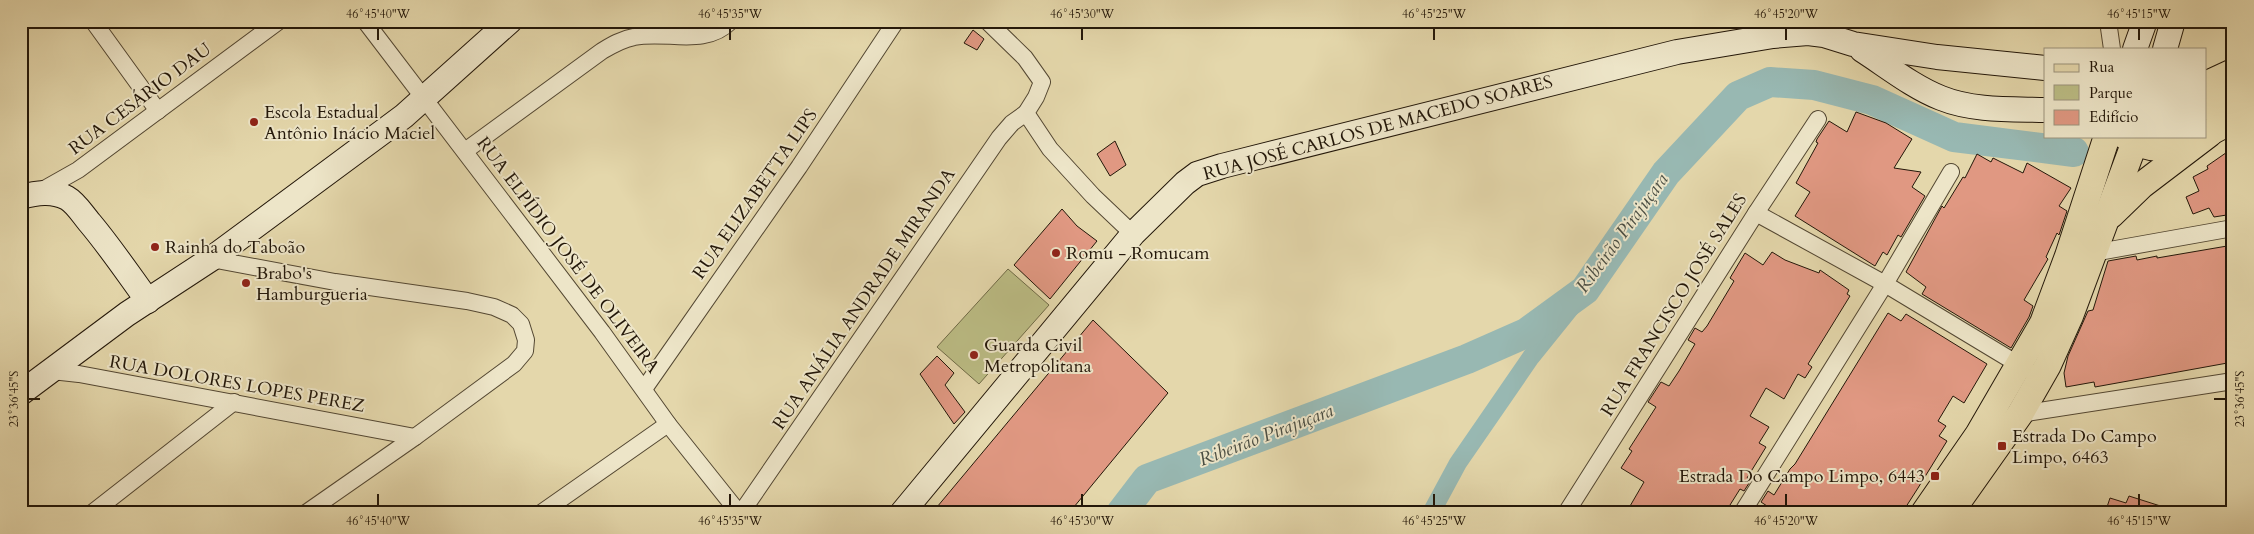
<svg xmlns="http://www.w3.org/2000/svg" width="2254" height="534" font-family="Cardo,serif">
	<rect width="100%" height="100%" fill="#e4d7ab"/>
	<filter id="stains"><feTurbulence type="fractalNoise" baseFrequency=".004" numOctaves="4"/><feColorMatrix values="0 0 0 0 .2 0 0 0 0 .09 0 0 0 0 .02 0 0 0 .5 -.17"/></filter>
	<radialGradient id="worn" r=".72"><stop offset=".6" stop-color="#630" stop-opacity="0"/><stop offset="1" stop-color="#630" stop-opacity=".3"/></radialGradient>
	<polygon fill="#bbbc84" stroke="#6f6a46" points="1008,269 1049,305 979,384 937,347"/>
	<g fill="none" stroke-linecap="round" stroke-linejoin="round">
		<polyline stroke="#98b8b2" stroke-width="18" points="1431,513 1458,463 1531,357 1585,290"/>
		<polyline stroke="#98b8b2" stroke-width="30" points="1121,513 1147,479 1467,359 1526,333 1585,290 1666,173 1738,96 1770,82 1814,85 1872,100 1954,137 2074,152"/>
	</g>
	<g fill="#e09882" stroke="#231709">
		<polygon points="973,30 984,39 977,50 964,43"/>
		<polygon points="1856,112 1886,123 1912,139 1894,168 1921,172 1912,187 1925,196 1901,237 1898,235 1887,255 1883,252 1875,266 1795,216 1810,192 1796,183 1818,143 1816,142 1817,139 1829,121 1847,132"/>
		<polygon points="1115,141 1126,165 1110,176 1097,154"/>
		<polygon points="2233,148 2233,214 2214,217 2209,208 2193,214 2186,197 2199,191 2193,177 2208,169 2207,166"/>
		<polygon points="1977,154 1991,162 1993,158 2023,173 2027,163 2071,188 2059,206 2067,211 2059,235 2057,233 2046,257 2048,259 2024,300 2033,306 2029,317 2011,348 1922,294 1926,287 1906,272 1942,206 1944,208 1963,177 1965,178"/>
		<polygon points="1062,209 1077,226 1097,241 1050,299 1014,265"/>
		<polygon points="2233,245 2233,362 2095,387 2094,382 2066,387 2064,373 2068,356 2088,311 2093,310 2108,261 2136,256 2137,260 2157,256 2157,258"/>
		<polygon points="1772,252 1785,260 1819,273 1820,270 1849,290 1847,294 1850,296 1808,364 1812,367 1805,378 1798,374 1784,399 1766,388 1750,416 1769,427 1759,443 1766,447 1747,478 1751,480 1744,491 1740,489 1725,513 1626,513 1644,482 1621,468 1632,451 1629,449 1656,407 1648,402 1661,382 1669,386 1679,371 1695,344 1688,340 1695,328 1702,332 1707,326 1734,281 1730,278 1745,253 1763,265"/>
		<polygon points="1888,313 1901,321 1906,314 1987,364 1964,403 1953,396 1938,421 1946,426 1939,436 1947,441 1918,488 1902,513 1767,513 1770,508 1761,502 1768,491 1774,495 1790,469 1795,464"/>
		<polygon points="1093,320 1168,393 1069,513 932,513"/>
		<polygon points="937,356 954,373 945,385 965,412 954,424 920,374"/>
		<polygon points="2129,496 2173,510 2173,513 2105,513 2110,498 2126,503"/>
	</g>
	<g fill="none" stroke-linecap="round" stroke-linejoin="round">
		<g stroke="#534732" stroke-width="18">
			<g id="street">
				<polyline points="93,21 158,111"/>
				<polyline points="365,21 602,332 668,424 739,513"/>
				<polyline points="987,21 1025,58 1042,82 1036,97 1026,113 1050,149 1093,196 1133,234"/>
				<polyline points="2108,21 2112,49"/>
				<path d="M 465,151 L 602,51 C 612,45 622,39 634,37 C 667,30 704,48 731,21"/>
				<polyline points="39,192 78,170 279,21"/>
				<polyline points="1756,213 1885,284 2026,369"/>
				<polyline points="2093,253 2233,228"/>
				<polyline points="211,259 335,282 467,301 494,307 512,315 521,324 526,340 525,351 514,364 415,437 306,513"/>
				<polyline points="52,371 79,374 415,437"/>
				<polyline points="644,389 799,167 896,21"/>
				<polyline points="2016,412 2020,414 2233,381"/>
				<polyline points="92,513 234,402"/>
				<polyline points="541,513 668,424"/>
				<polyline points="741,513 999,138 1012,123 1026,113"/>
				<polyline points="1566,513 1756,213 1818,119"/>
				<polyline points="1742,513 1885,284 1951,172"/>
			</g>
		</g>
		<g stroke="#231709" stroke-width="26">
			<g id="secondary">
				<polyline points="2135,49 2145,21"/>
				<polyline points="2165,49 2173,21"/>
				<path d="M 1862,50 C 1887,66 1913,87 1941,98 C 1973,111 2012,109 2045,110"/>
				<path d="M 21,197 C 36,193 52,190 67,198 C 76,203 83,215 90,223 C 111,248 129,275 148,301"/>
				<polyline points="21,393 127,314 211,259 404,116 510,21"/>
				<polyline points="902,513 1133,234 1185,183 1197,174 1222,166 1677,52 1773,36 1808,33 1824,35 1853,44 1937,57 2045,68"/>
			</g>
		</g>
		<g stroke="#231709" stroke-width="28">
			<g id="primary">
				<polyline points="2205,85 2233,72"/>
				<polyline points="2205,107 2233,93"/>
				<polyline points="2205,135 2233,120"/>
				<path d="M 2125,136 C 2147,152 2170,150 2195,140"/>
				<polyline points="2111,215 2142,185 2209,134"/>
				<polyline points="1924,513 1978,435 2043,323 2068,256 2107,136"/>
				<polyline points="1950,513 2020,414 2048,365 2070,316 2137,136"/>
			</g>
		</g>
		<use href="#street" stroke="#ede5c8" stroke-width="16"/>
		<use href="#secondary" stroke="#ede5c8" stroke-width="24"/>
		<use href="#primary" stroke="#e4d7ab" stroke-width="26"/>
	</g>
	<path fill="none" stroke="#231709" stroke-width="2" d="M 378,28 L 378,40M 730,28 L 730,40M 1082,28 L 1082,40M 1434,28 L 1434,40M 1786,28 L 1786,40M 2139,28 L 2139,40M 28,399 L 40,399M 2214,399 L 2226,399M 378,494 L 378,506M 730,494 L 730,506M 1082,494 L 1082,506M 1434,494 L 1434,506M 1786,494 L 1786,506M 2139,494 L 2139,506"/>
	<g fill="#8f2418" stroke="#ede5c8" stroke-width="2">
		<circle cx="254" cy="122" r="5"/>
		<circle cx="155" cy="247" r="5"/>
		<circle cx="1056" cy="253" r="5"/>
		<circle cx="246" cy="283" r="5"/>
		<circle cx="974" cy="355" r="5"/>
		<rect x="1997" y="441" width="10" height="10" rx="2.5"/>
		<rect x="1930" y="471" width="10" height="10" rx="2.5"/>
	</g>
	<g text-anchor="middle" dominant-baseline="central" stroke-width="4" stroke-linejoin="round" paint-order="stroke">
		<g font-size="18" fill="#231709" stroke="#ede5c8">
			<text transform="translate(140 99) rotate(-37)">RUA CESÁRIO DAU</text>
			<text transform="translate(1378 128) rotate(-15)">RUA JOSÉ CARLOS DE MACEDO SOARES</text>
			<text transform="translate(755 194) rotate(-55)">RUA ELIZABETTA LIPS</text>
			<text transform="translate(568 255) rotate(53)">RUA ELPÍDIO JOSÉ DE OLIVEIRA</text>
			<text transform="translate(864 299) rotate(-56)">RUA ANÁLIA ANDRADE MIRANDA</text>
			<text transform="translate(1674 305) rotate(-58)">RUA FRANCISCO JOSÉ SALES</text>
			<text transform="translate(237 384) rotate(10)">RUA DOLORES LOPES PEREZ</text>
		</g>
		<g font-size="18" fill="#231709" stroke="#ede5c8" text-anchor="start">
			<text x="264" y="112">Escola Estadual<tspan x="264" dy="21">Antônio Inácio Maciel</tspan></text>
			<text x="165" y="247">Rainha do Taboão</text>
			<text x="1066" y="253">Romu - Romucam</text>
			<text x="256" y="273">Brabo's<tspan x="256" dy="21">Hamburgueria</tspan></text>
			<text x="984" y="345">Guarda Civil<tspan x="984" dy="21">Metropolitana</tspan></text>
			<text x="2012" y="436">Estrada Do Campo<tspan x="2012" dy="21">Limpo, 6463</tspan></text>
			<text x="1925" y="476" text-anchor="end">Estrada Do Campo Limpo, 6443</text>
		</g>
		<g font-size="19" font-style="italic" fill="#4c4f44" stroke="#ede5c8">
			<text transform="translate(1622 233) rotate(-54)">Ribeirão Pirajuçara</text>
			<text transform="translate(1266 435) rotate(-21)">Ribeirão Pirajuçara</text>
		</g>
	</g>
	<rect width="2254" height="534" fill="none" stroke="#e4d7ab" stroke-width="55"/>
	<rect x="2044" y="48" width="162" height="90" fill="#ede5c8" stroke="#9c937c"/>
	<rect x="2054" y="64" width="25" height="8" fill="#e4d7ab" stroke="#9c937c"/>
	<text x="2089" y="72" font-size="15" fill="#231709">Rua</text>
	<rect x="2054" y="85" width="25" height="15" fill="#bbbc84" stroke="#9c937c"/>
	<text x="2089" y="98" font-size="15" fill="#231709">Parque</text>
	<rect x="2054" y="110" width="25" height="15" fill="#e09882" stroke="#9c937c"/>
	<text x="2089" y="122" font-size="15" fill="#231709">Edifício</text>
	<rect x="28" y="28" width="2198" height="478" fill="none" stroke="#231709" stroke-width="2"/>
	<g font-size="12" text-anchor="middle" fill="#231709">
		<text x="378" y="18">46°45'40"W</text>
		<text x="730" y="18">46°45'35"W</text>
		<text x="1082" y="18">46°45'30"W</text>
		<text x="1434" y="18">46°45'25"W</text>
		<text x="1786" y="18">46°45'20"W</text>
		<text x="2139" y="18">46°45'15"W</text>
		<text transform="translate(14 399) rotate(-90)" y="4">23°36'45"S</text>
		<text transform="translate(2240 399) rotate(-90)" y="4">23°36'45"S</text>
		<text x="378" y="525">46°45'40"W</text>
		<text x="730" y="525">46°45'35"W</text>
		<text x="1082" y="525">46°45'30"W</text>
		<text x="1434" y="525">46°45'25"W</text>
		<text x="1786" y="525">46°45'20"W</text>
		<text x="2139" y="525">46°45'15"W</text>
	</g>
	<rect width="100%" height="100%" filter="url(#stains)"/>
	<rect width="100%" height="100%" fill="url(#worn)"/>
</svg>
